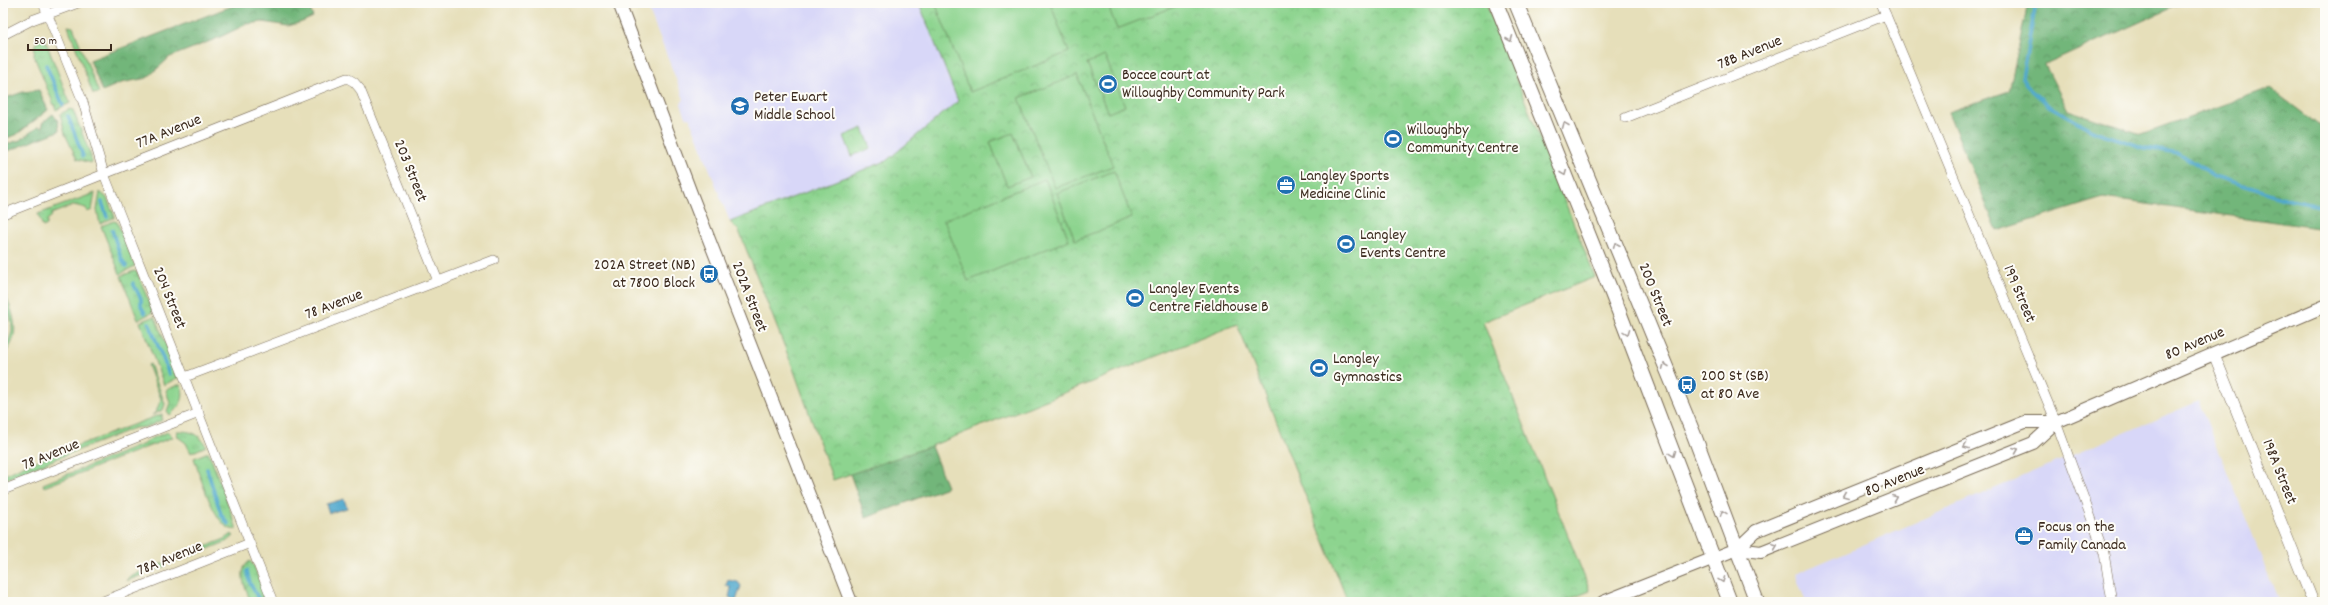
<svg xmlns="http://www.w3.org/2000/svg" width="2328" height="605" font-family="Dekko,sans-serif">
	<defs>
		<pattern id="grass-tufts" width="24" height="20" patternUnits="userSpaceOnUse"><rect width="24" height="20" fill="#8dd48f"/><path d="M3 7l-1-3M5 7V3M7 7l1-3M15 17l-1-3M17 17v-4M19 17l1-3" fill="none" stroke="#7bb67b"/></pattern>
		<pattern id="forest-crowns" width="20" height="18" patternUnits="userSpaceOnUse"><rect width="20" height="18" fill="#72b67a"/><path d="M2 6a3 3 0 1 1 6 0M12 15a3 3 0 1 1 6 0" fill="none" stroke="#5f9463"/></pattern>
		<pattern id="park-crowns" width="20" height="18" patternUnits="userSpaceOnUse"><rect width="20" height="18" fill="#8dd48f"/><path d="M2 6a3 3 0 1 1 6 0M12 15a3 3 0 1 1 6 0" fill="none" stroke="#7bb67b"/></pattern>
	</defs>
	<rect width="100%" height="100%" fill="#fdfcf7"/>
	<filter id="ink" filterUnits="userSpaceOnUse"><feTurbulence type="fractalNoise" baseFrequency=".025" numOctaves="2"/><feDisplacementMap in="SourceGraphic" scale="8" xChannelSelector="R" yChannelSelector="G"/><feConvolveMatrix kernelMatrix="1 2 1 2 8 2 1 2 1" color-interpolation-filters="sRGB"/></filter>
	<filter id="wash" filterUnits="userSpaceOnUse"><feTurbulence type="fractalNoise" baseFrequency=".012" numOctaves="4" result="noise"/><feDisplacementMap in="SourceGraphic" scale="16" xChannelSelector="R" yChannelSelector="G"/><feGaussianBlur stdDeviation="0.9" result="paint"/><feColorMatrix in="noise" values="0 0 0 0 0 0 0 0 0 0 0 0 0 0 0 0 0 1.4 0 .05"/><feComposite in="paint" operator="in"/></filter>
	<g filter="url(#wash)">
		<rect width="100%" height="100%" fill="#e6dfba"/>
		<g fill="#d8d7f8">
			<polygon points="646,3 919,3 958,101 886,161 730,222 690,119 686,117 681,104 684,99"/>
			<polygon points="2199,401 2279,602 1806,602 1795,574"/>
		</g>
		<g fill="url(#grass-tufts)" stroke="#647f56">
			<polygon points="68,26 73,27 99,93 93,94"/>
			<polygon points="42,37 46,42 70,103 56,110 34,56 35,44"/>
			<polygon points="70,109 73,110 91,156 91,163 77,159 65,134 60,114"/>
			<polygon points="100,192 107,198 115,217 100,224 97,210"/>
			<polygon points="95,193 92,210 87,212 86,208 74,205 51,214 52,216 47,220 47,225 43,227 38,214"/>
			<polygon points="114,221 117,222 135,266 120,274 101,226"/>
			<polygon points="134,271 137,272 153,312 138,320 121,276"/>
			<path d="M 3,289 C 12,311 24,335 3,355 C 3,346 12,339 12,329 C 12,314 3,303 3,289 Z"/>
			<polygon points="153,317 155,317 179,377 164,385 140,322"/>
			<polygon points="150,364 165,404 163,410 152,415 156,412 161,399 148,365"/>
			<path d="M 178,385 L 181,385 C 186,399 180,406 170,415 L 167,411 L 170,403 L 166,390 Z"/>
			<polygon points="162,414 162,420 147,427 134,428 3,480 3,476 23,466"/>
			<path d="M 177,431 C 191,431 199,433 206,446 L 191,453 L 186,443 L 178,437 Z"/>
			<polygon points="168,432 173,437 44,487 43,484 144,444 150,439"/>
			<path d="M 206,453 L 209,453 L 237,529 C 217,536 199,473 194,458 Z"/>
			<polygon points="232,534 234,536 228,541 178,561 176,558 225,539"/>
			<path d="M 250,561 L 254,566 L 267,602 L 251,602 C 246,590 236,570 250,561 Z"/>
			<polygon points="164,563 166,566 126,581 130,576"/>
		</g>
		<g fill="url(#forest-crowns)" stroke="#56704c">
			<polygon points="240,3 308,3 313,17 302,22 288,26 263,22 247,24 218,38 170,57 147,78 121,83 102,91 90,60"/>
			<polygon points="2028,3 2182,3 2045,65 2068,110 2141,134 2270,88 2325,130 2325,229 2103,198 1997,231 1948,112 2009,91"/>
			<polygon points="39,90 48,110 16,135 3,139 3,99 23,92"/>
			<polygon points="53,114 58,121 59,131 3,153 3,145 20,140 39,126 41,128 43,125 42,123"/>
			<polygon points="931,446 947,487 866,518 850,474"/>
		</g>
		<g fill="url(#park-crowns)" stroke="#647f56">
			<polygon points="919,3 1486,3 1595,277 1483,322 1590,591 1562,602 1348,602 1237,324 931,446 833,480 793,368 739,231 730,222 886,161 958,101"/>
			<polygon points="863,128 871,148 852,156 844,136"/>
		</g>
		<g fill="#8dd48f" stroke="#647f56">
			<polygon points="935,3 1050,3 1069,52 970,92"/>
			<polygon points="1107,3 1184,3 1117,29"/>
			<polygon points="1105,56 1125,106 1108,113 1087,63"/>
			<polygon points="1077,75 1113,166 1055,188 1019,98"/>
			<polygon points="1013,133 1031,177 1007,186 990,142"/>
			<polygon points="1114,171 1132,218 1075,240 1057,193"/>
			<polygon points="1045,179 1069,240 968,281 944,220"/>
		</g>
		<g fill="#4fa8cd" stroke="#456976">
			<polygon points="344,499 347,508 329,513 326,504"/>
			<polygon points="728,580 738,582 741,586 736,601 729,597 731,588 726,585"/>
		</g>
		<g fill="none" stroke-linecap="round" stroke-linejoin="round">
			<g stroke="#4fa8cd" stroke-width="3.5">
				<polyline points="2036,3 2022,78 2026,85 2049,106 2092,130 2145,148 2179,153 2215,176 2290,200 2325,207"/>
				<polyline points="46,65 63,105"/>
				<polyline points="68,116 83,156"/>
				<polyline points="102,202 107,217"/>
				<polyline points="112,230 121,258 126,266"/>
				<polyline points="133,283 141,299 141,306 145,313"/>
				<polyline points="149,323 169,374"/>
				<polyline points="207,469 221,514 228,524"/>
				<polyline points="247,571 250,583 260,602"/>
			</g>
		</g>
	</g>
	<g filter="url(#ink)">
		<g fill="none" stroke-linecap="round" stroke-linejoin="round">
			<g stroke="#776955" stroke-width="10">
				<g id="minor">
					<polyline points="43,3 83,102 104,174 273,602"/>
					<polyline points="1881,3 2056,422 2104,553 2112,602"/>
					<polyline points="3,35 32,20 78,3"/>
					<polyline points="1625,118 1886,15"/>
					<polyline points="3,214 347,78 354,82 360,89 438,281"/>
					<polyline points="185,377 494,260"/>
					<polyline points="3,490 199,413"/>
					<polyline points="101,602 250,543"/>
				</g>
			</g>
			<g stroke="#776955" stroke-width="12">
				<polyline id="tertiary" points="2214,354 2313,602"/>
			</g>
			<g stroke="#776955" stroke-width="14">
				<g id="secondary">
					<polyline points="619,3 692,196 851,602"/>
					<polyline points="1737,549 1761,552 2033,443 2056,422 2325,306"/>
					<polyline points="1603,602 1737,549 1756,531 2025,422 2056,422"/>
				</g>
			</g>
			<g stroke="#776955" stroke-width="16">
				<g id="primary">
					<polyline points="1496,3 1613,296 1730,602"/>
					<polyline points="1516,3 1694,435 1757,602"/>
				</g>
			</g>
			<use href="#minor" stroke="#fff" stroke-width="9"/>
			<use href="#tertiary" stroke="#fff" stroke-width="11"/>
			<use href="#secondary" stroke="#fff" stroke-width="12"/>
			<use href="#primary" stroke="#fff" stroke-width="14"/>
		</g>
		<defs><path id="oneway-chevron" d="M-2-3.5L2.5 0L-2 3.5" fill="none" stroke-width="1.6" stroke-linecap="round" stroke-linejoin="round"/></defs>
		<g stroke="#a79f9a">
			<use href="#oneway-chevron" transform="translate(1510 39) rotate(68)"/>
			<use href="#oneway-chevron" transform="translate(1565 125) rotate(-112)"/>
			<use href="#oneway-chevron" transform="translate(1564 173) rotate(68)"/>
			<use href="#oneway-chevron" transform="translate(1616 245) rotate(-113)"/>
			<use href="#oneway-chevron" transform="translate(1627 332) rotate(69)"/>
			<use href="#oneway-chevron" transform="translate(1665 366) rotate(-112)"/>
			<use href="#oneway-chevron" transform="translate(1966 446) rotate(158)"/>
			<use href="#oneway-chevron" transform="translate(2016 450) rotate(-22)"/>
			<use href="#oneway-chevron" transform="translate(1673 454) rotate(69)"/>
			<use href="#oneway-chevron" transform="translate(1845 495) rotate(158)"/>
			<use href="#oneway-chevron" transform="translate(1895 498) rotate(-22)"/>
			<use href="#oneway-chevron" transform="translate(1723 513) rotate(-111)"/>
			<use href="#oneway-chevron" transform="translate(1775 546) rotate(-22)"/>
			<use href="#oneway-chevron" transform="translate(1722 580) rotate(69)"/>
		</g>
	</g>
	<defs>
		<g id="stadium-disc" transform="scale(1)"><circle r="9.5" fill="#1f6fb2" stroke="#fdfcf7"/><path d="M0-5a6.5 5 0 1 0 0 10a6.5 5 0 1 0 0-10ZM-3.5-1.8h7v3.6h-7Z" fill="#fff"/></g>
		<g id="school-disc" transform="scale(1)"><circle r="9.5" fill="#1f6fb2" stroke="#fdfcf7"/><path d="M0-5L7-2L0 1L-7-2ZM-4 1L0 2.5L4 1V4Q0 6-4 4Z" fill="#fff"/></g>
		<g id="office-disc" transform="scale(1)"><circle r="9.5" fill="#1f6fb2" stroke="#fdfcf7"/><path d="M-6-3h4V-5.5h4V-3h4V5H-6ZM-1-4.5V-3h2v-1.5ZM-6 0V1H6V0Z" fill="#fff"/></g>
		<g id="bus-disc" transform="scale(1)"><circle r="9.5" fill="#1f6fb2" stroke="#fdfcf7"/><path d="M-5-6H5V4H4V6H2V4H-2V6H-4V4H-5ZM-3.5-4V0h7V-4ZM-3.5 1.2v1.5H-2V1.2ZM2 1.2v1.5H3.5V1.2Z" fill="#fff"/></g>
	</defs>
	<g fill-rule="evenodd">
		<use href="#stadium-disc" x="1108" y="84"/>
		<use href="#school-disc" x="740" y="106"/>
		<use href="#stadium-disc" x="1393" y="139"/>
		<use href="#office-disc" x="1286" y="185"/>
		<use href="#stadium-disc" x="1346" y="244"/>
		<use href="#bus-disc" x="709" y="274"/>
		<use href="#stadium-disc" x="1135" y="298"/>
		<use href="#stadium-disc" x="1319" y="368"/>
		<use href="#bus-disc" x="1687" y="385"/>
		<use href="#office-disc" x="2024" y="536"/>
	</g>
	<g text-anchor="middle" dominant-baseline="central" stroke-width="4" stroke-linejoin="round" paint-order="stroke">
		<g font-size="16" fill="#3b2a1e" stroke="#fdfcf7">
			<text transform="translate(1750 53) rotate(-22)">78B Avenue</text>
			<text transform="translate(169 132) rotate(-22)">77A Avenue</text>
			<text transform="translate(410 171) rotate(68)">203 Street</text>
			<text transform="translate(2019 294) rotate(67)">199 Street</text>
			<text transform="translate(1655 295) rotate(68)">200 Street</text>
			<text transform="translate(749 297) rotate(69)">202A Street</text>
			<text transform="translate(169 298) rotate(68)">204 Street</text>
			<text transform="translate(334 305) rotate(-21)">78 Avenue</text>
			<text transform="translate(2195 344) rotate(-23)">80 Avenue</text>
			<text transform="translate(51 455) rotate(-22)">78 Avenue</text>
			<text transform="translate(2279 472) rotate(68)">198A Street</text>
			<text transform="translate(1895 481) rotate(-22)">80 Avenue</text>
			<text transform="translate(170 559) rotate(-22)">78A Avenue</text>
		</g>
		<g font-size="16" fill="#3b2a1e" stroke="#fdfcf7" text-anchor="start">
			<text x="1122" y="75">Bocce court at<tspan x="1122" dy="18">Willoughby Community Park</tspan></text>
			<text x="754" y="97">Peter Ewart<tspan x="754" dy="18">Middle School</tspan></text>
			<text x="1407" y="130">Willoughby<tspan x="1407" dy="18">Community Centre</tspan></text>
			<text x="1300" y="176">Langley Sports<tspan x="1300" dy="18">Medicine Clinic</tspan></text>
			<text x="1360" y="235">Langley<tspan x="1360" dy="18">Events Centre</tspan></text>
			<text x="695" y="265" text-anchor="end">202A Street (NB)<tspan x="695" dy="18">at 7800 Block</tspan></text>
			<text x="1149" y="289">Langley Events<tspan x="1149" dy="18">Centre Fieldhouse B</tspan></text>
			<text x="1333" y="359">Langley<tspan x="1333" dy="18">Gymnastics</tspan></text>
			<text x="1701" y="376">200 St (SB)<tspan x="1701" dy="18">at 80 Ave</tspan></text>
			<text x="2038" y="527">Focus on the<tspan x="2038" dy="18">Family Canada</tspan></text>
		</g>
	</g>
	<rect width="2328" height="605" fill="none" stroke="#fdfcf7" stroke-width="16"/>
	<path d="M28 44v6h83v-6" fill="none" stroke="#3b2a1e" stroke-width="2"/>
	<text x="34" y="44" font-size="12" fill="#3b2a1e" stroke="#fdfcf7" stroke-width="3" paint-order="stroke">50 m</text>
</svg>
